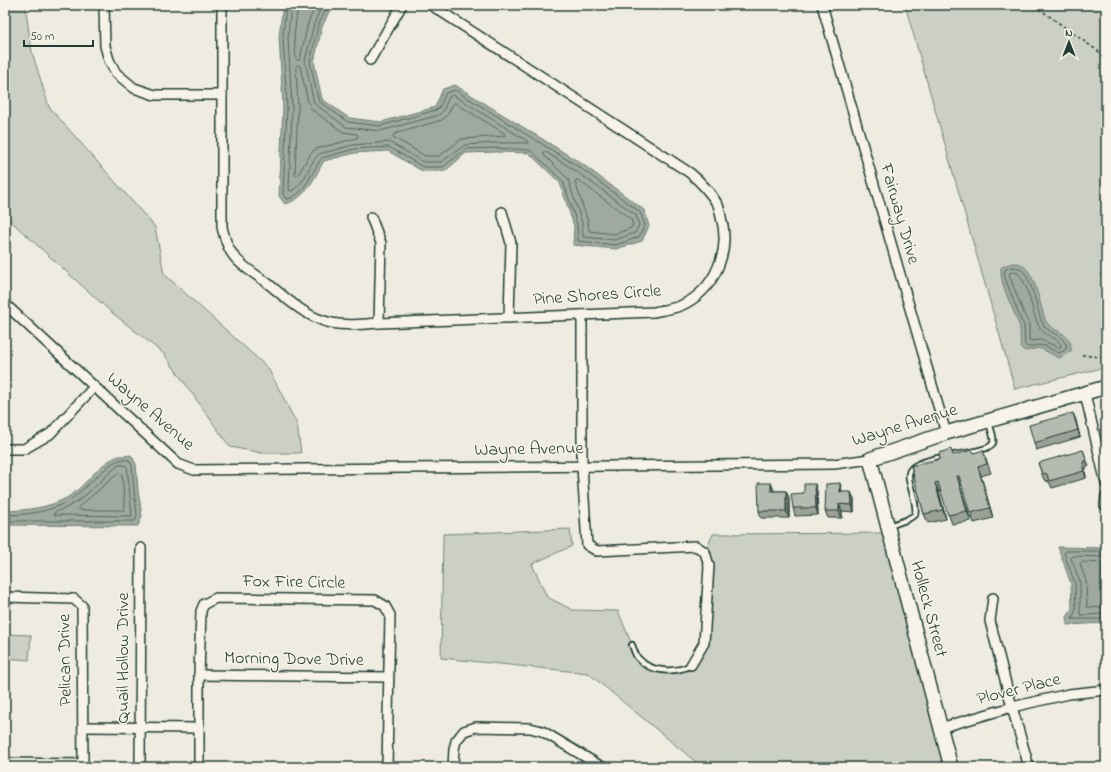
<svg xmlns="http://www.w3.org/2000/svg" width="1111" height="772" font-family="'Indie Flower',sans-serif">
	<rect width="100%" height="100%" fill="#eeece1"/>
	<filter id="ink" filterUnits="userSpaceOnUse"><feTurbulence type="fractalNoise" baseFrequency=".025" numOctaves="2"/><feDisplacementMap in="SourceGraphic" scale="8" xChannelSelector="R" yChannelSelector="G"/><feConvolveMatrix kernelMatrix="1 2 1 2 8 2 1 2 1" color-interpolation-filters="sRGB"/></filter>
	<g filter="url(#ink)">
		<g fill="#cccfc4" stroke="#76867c">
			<polygon points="5,5 25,5 32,52 49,107 155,227 164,274 268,368 297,424 301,453 262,453 230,447 164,354 110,311 5,216"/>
			<polygon points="905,5 1106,5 1106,367 1015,389"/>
			<polygon points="570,529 572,546 532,564 547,597 573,610 618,611 638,659 651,668 684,669 704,643 705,552 713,534 889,533 953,767 702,767 588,673 441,658 443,534"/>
			<polygon points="5,634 31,635 29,660 5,658"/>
		</g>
		<g fill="#9fa99f" stroke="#6c7e74">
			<path d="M 283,5 L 332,5 L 322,27 L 314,62 L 322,99 L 349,118 L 381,122 L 435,107 L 443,89 L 455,85 L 581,163 L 644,210 L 649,226 L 642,241 L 616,249 L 573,245 L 574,226 L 560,183 L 529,153 L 496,152 L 466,153 L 445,171 L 422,171 L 388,151 L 355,153 L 324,161 C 314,178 306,199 285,204 L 279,196 L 283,107 L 279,36 Z"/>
			<path d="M 1013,263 C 1016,263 1020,263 1022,265 C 1035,272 1040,306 1045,319 C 1051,334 1073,330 1071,351 L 1059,358 L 1044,350 L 1038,348 L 1025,351 L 1021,348 C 1019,338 1022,328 1017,320 C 1012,306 999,282 1001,268 L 1006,265 Z"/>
			<path d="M 131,455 L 136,464 L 138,490 L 142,516 L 138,526 L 5,525 L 5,511 C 27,510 49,508 68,497 C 86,486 97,465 116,457 C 120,455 127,456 131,455 Z"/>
			<polygon points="1058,547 1106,548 1106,623 1067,625 1067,617 1072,609 1071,584"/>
		</g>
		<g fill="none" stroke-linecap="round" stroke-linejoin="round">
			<g stroke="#52685f" stroke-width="1">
				<path d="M 286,5 L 283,37 L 287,107 L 283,194 L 286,199 C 303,199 313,169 322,158 L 354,149 L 389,147 L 423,167 L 443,167 L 466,149 L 496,148 L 530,150 L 563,181 L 577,224 L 578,241 L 616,245 L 639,237 L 645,225 L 640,212 L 579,167 L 455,90 L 446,93 L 439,108 L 436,110 L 380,126 L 348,122 L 320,102 L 318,99 L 310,62 L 318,26 L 328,5"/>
				<path d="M 291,5 L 288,37 L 292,107 L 289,189 L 290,191 C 305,187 308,164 319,154 L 353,145 L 389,142 L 424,162 L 441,162 L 465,145 L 495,143 L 528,143 L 527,141 L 453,95 L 449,97 L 443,111 L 439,115 L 380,131 L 346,127 L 314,103 L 305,61 L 314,24 L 322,5"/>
				<polyline points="298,5 294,37 296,59 298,61 300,59 308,23 316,5"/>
				<polygon points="298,65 300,66 308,102 311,109 343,132 357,134 358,136 357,138 316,149 311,153 297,176 295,174 298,106 296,67"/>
				<polygon points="455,103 504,133 505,136 462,139 439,156 425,156 393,137 394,134 442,120 448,114 453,104"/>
				<polygon points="544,152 546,152 576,171 636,215 639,225 635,233 615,240 583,237 582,223 568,179 544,155"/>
				<polygon points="576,180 578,180 631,219 633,224 631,228 615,234 589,231 588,222 575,182"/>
				<path d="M 1013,267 C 1014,267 1019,268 1019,268 C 1031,273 1037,310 1042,322 C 1048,336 1060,330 1067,347 L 1064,351 L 1058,353 L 1046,346 L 1039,345 L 1027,347 L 1025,345 L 1024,325 L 1020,318 L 1004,275 L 1005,270 Z"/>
				<path d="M 1014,272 L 1018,273 C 1031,288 1030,311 1040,328 C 1045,337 1057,336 1061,345 L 1060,348 L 1041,340 L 1031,341 L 1029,340 L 1029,323 L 1025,316 L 1009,275 L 1010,273 Z"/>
				<path d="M 119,465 L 125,465 L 127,467 L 132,516 L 54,515 L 55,512 C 61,510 67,508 73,504 C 90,494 103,477 119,465 Z"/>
				<polygon points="119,473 122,474 125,510 79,510 79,507"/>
				<path d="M 5,515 C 27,515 52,512 71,499 C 83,491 108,463 119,460 C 122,459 126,460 129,460 L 132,466 L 134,491 L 137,515 L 135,521 L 5,521"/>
				<polyline points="1106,551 1066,551 1064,553 1075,583 1076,609 1072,619 1106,619"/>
				<polyline points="1106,557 1073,556 1071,558 1080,582 1080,614 1082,615 1106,614"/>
				<polyline points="1106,563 1082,562 1080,564 1086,581 1087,607 1106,608"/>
			</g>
			<g stroke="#1f3d34" stroke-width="8">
				<g id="lane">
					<path d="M 889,526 L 906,520 L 915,515 C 919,499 902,477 912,468 C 926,454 988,455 993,443 C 995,438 990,428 989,422"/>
					<path d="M 632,645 C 634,649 635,656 639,659 C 651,673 676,673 691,665"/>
				</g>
			</g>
			<g stroke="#1f3d34" stroke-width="12">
				<g id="street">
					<polyline points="104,5 105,46 109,60 116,73 134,88 155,95 222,95"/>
					<path d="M 222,5 L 222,227 C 224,236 226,244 231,252 C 239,265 254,273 266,282 C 284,296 302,314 324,321 C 341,327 361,324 379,323 L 654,312 C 662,310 672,309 680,306 C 715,291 731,251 721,217 C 720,213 720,209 718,205 C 710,192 701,182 690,173 L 431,5"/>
					<polyline points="822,5 946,433"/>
					<polyline points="370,60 402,5"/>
					<polyline points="502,212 511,243 509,318"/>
					<polyline points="371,217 381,243 379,323"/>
					<polyline points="5,304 178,464 194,470 834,464 870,459"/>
					<polyline points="582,315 582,467 587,545 597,551 696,546 705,552 709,566 704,643 691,665"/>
					<polyline points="1085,394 1106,484"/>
					<polyline points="5,449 24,449 50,434 94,387"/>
					<polyline points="1105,505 1106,496"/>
					<polyline points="5,597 74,599 82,606 83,767"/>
					<polyline points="993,598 990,621 1012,707 1029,767"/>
					<polyline points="199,675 388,677"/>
					<polyline points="84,727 199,728"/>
					<polyline points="940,728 1012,707 1069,694 1106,690"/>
					<polyline points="5,763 83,764"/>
					<polyline points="140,767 141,548"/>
					<polyline points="199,767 199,675 201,611 204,604 216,598 375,600 385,606 390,615 387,767"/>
					<polyline points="453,767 454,749 456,741 464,731 476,727 530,728 542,731 602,767"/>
				</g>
			</g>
			<g stroke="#1f3d34" stroke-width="16">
				<polyline id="secondary" points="951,767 870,459 946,433 1106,387"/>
			</g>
			<g stroke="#1f3d34" stroke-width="1.5" stroke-dasharray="3 3" stroke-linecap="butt">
				<polyline points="1034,5 1106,57"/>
				<polyline points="1082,355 1100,357 1106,355"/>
			</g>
			<use href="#lane" stroke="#f7f3e8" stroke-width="4.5"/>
			<use href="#street" stroke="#f7f3e8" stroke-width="9"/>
			<use href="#secondary" stroke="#f7f3e8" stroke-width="13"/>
		</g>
		<g fill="#9ca197" stroke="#1f3d34">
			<polygon points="1073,413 1080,437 1036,450 1034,443"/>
			<polygon points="974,453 986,459 991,473 981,476 993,518 974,523 962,485 960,486 971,521 952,524 941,492 939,492 946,519 928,523 924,514 911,466 953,455"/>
			<polygon points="1038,463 1089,466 1085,469 1086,478 1052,488 1049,482 1044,480"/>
			<polygon points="815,484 817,491 818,515 795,516 793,508 804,493"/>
			<polygon points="774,490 774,491 786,491 789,498 789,518 761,518 759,511"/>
			<polygon points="842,491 842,492 854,499 854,512 842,511 842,518 828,518 825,511"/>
		</g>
		<g fill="#7f837b" stroke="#1f3d34">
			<polygon points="1073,413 1076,420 1080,437 1078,430"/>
			<polygon points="1083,450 1089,466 1085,469 1086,478 1084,471 1083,462"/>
			<polygon points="978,467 981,476 993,518 990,508"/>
			<polygon points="957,476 960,486 971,521 967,511"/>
			<polygon points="771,483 774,490 774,499 771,491"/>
			<polygon points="840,483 842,491 842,499 840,492"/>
			<polygon points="935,483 939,492 946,519 943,510"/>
			<polygon points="815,484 817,491 818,515 816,508"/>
			<polygon points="786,491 789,498 789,518 786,511"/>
			<polygon points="851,492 854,499 854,512 852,505"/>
			<polygon points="839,504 842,511 842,518 839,511"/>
		</g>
		<g fill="#b5bbb0" stroke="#1f3d34">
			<polygon points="1073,413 1078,430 1034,443 1029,425"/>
			<polygon points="951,449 953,455 972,450 974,453 983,450 987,464 978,467 990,508 970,513 959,476 957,476 967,511 948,515 938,482 935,483 943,510 924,514 911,466 940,459 939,453"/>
			<polygon points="1083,450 1086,459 1083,462 1084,471 1049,481 1047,474 1042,473 1038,463"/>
			<polygon points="758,483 771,483 771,491 786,491 786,511 759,511"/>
			<polygon points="840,483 840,492 851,492 852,505 839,504 839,511 825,511 826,484"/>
			<polygon points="804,484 815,484 816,508 793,508 791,494 804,493"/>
		</g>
		<defs><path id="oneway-solid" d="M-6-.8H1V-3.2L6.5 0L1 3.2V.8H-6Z"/></defs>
		<use fill="#8b988e" href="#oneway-solid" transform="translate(925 462) rotate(163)"/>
	</g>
	<g text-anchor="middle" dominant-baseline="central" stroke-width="3" stroke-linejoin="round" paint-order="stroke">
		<g font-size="18" fill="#1f3d34" stroke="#f7f3e8">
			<text transform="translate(899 214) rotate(74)">Fairway Drive</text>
			<text transform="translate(597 296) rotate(-4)">Pine Shores Circle</text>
			<text transform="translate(150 412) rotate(41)">Wayne Avenue</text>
			<text transform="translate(905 426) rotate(-17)">Wayne Avenue</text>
			<text transform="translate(529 450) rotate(-1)">Wayne Avenue</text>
			<text transform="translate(294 583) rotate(1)">Fox Fire Circle</text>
			<text transform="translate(928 609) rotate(75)">Holleck Street</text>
			<text transform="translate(124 658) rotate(-90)">Quail Hollow Drive</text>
			<text transform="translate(66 660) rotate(-91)">Pelican Drive</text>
			<text transform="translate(294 660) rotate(1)">Morning Dove Drive</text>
			<text transform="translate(1019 690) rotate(-14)">Plover Place</text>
		</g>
	</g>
	<rect width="1111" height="772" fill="none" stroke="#f7f3e8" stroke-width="20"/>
	<rect x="10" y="10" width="1091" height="752" fill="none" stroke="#1f3d34" stroke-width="1.5" filter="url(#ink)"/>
	<g transform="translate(1069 42)" stroke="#f7f3e8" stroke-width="3" paint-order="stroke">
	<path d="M0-3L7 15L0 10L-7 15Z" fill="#1f3d34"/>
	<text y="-6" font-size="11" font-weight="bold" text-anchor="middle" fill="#1f3d34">N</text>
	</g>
	<path d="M24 40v6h69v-6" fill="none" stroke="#1f3d34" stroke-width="2"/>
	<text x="30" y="40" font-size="12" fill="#1f3d34" stroke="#f7f3e8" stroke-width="3" paint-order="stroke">50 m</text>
</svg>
